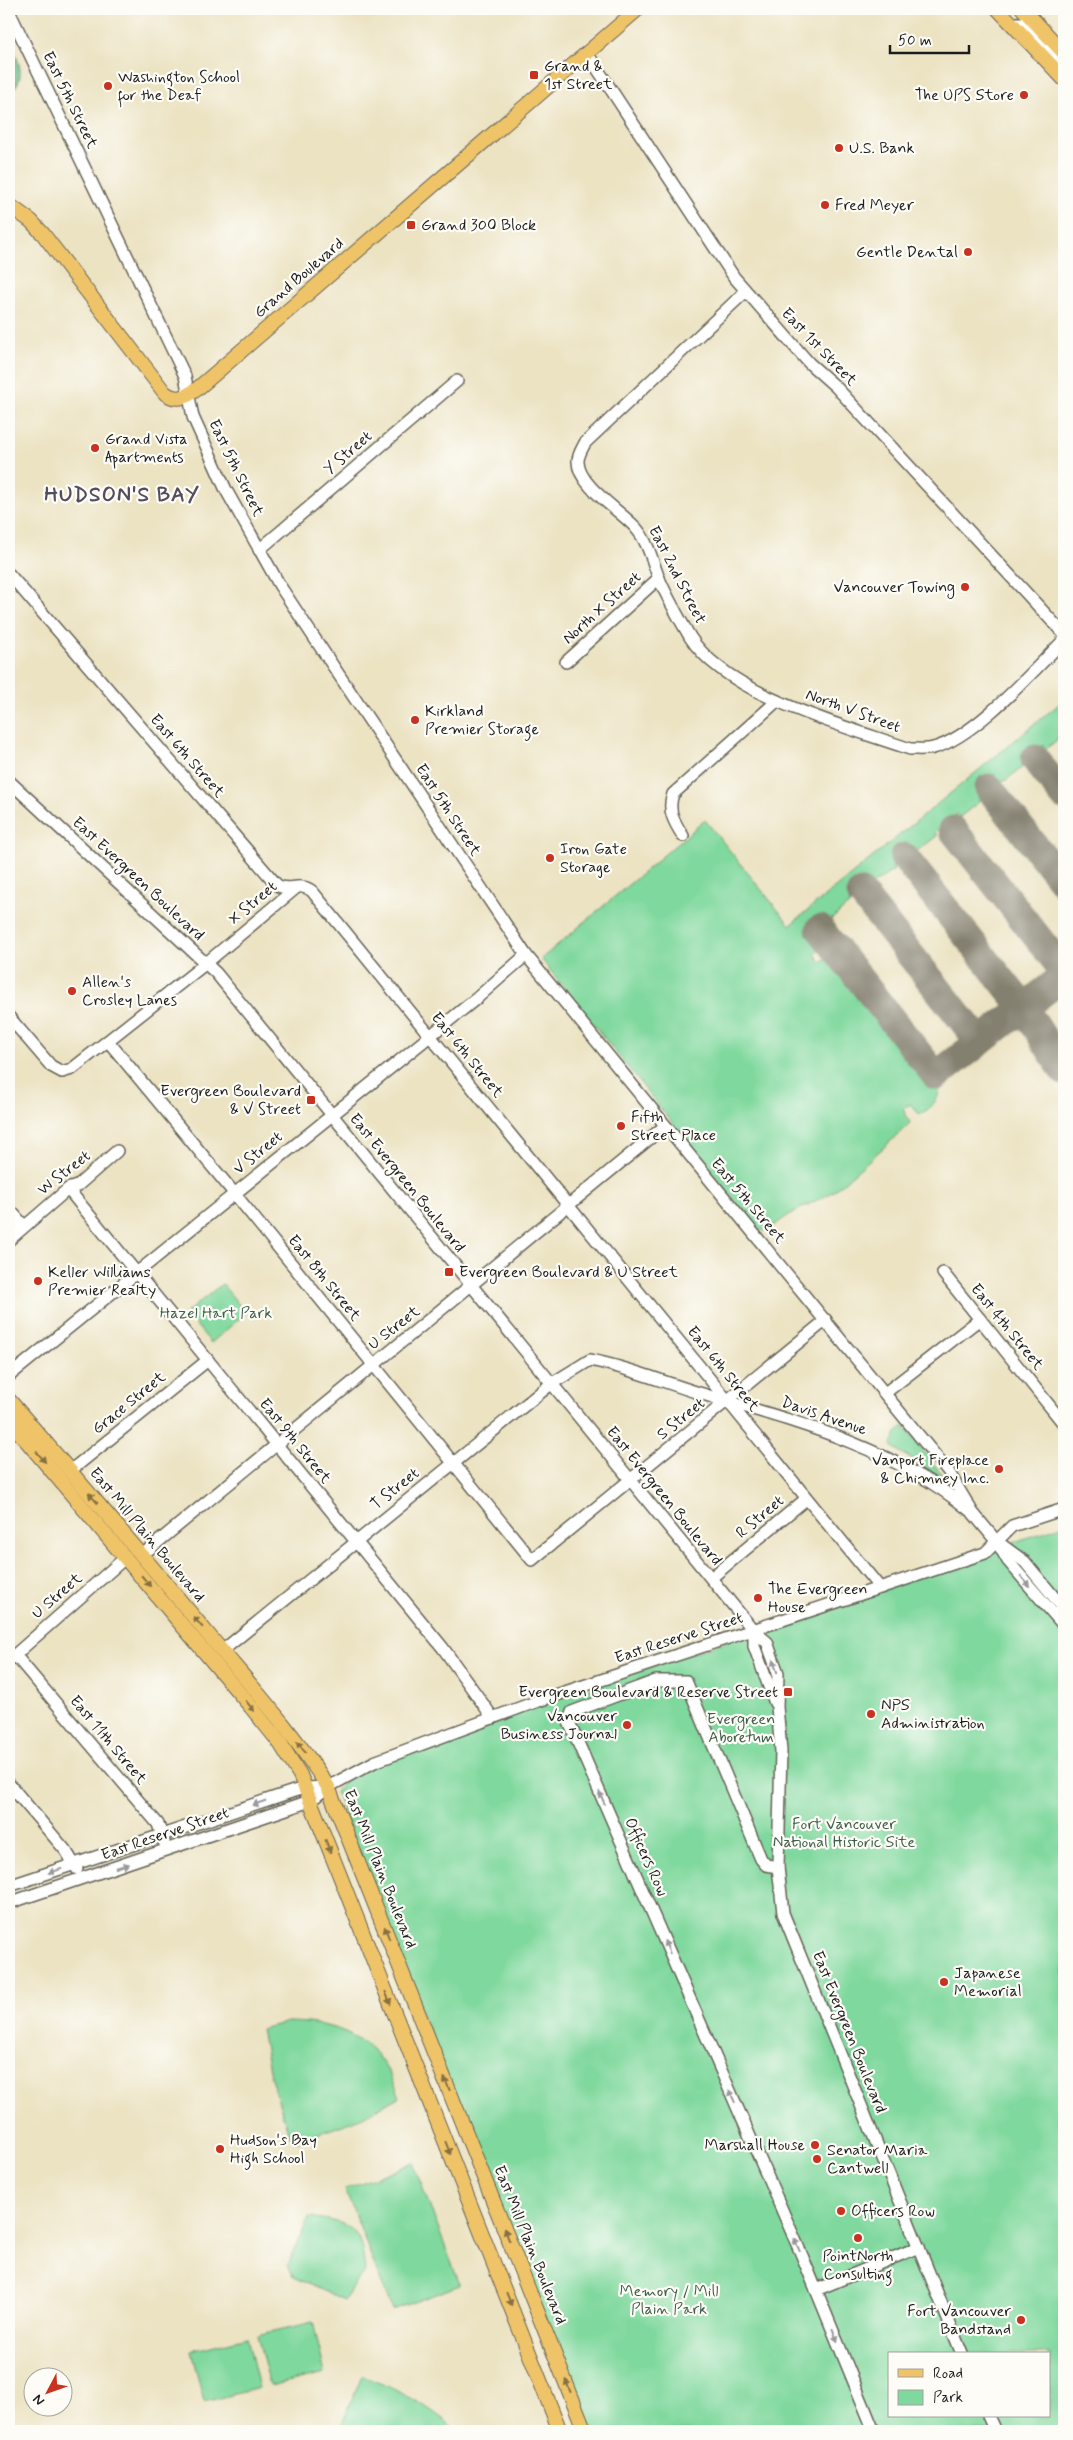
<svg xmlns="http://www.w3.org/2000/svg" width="1073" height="2440" font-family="Mynerve,sans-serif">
	<rect width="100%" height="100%" fill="#fdfcf7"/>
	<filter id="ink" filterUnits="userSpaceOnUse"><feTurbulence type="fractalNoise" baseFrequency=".02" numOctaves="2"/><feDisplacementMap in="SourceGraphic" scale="10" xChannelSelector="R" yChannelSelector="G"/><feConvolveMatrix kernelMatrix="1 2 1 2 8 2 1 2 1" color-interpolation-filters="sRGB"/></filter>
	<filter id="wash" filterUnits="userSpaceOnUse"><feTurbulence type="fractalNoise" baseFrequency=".0096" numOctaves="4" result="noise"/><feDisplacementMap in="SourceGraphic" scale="20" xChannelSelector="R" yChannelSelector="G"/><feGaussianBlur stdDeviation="1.12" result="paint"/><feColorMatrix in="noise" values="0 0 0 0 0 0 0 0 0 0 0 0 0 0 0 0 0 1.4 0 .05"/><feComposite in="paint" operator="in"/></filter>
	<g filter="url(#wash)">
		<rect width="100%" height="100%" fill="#ece3c3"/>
		<g fill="#7fd89d" stroke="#4e7a5c" fill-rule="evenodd">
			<path d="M 1064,700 L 1064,734 L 1046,749 L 1043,745 L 1021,765 L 1023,767 L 1005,781 L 1000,780 L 978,797 L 980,801 L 960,817 L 957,814 L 935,832 L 937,836 L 917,851 L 913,849 L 892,866 L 894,870 L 849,900 L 850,904 L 816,932 L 825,945 L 815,954 L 821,962 L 832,954 L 940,1091 C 937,1101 929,1111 919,1114 L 910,1104 L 903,1109 L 910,1122 L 908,1126 L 833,1192 L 792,1213 L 766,1231 L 758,1230 L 541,959 L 705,820 L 790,925 Z"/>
			<polygon points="222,1284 246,1313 211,1343 186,1313"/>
			<polygon points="904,1426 947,1481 946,1482 891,1446 897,1433"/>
			<path d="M 1064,1525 L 1064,2431 L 585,2431 L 336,1793 L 344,1778 L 374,1762 ZM 889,2354 L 1049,2354 L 1049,2416 L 889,2416 Z"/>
			<path d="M 288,2022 C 347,2023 379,2041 400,2097 L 351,2122 L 298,2141 L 289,2135 L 270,2075 L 261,2029 Z"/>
			<polygon points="413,2163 460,2285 392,2310 345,2189"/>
			<path d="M 309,2217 C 351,2223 361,2225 365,2271 L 344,2300 L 293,2277 L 288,2265 Z"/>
			<polygon points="313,2322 325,2373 270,2386 257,2335"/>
			<polygon points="247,2337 259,2388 204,2402 191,2351"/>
			<path d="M 362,2376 C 397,2389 429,2405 457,2431 L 339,2431 Z"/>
		</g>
		<path fill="#67b884" stroke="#426a50" d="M 9,40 C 18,59 29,78 9,93 Z"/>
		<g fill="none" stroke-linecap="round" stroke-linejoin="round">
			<g stroke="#848070" stroke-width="29">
				<polyline points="1035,759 1064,796"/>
				<polyline points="989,788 1064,883"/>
				<polyline points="953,830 1064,971"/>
				<polyline points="904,857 1024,1008 1064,1071"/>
				<polyline points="861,893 980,1042"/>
				<polyline points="820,929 936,1076 1064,976"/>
			</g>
		</g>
	</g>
	<g filter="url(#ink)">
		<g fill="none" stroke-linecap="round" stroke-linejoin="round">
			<g stroke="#656256" stroke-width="14">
				<g id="minor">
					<polyline points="9,11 185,376 193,417 226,490 280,586 313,636 526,955 948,1471 973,1513 997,1542 1008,1561 1064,1626"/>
					<polyline points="1011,23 1024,23 1030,28 1064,64"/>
					<polyline points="587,53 734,277 809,363 836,387 1064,634"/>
					<path d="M 745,292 L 585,443 C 582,449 578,455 578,461 C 577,485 621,511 636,528 C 648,542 652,560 658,576 C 666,596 679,618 690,637 C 726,695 847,727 910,749 C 917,749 926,750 933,748 C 974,738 1033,671 1064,640"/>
					<polyline points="259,550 457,381"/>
					<path d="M 9,574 L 277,885 C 288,893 299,881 312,891 L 880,1588"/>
					<polyline points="566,662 659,578"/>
					<polyline points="9,781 216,973 754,1631 767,1642 778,1673 777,1707 781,1751 778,1867 783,1913 962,2354"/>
					<path d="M 683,836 C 674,822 667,810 673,794 L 777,701"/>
					<polyline points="9,1017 51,1066 62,1072 72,1069 205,964 296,888"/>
					<polyline points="108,1041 234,1193 532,1560 826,1320"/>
					<polyline points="68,1189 443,1648 493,1718"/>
					<polyline points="9,1209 24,1226"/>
					<polyline points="9,1240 68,1189 77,1186 117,1151"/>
					<polyline points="943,1273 1064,1424"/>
					<polyline points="9,1376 477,998 526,955"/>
					<polyline points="885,1393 980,1319"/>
					<polyline points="70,1471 208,1360"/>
					<polyline points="999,1543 1025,1562 1064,1609"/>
					<polyline points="142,1555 665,1126"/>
					<polyline points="711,1578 806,1499"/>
					<polyline points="754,1631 754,1646 775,1703"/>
					<path d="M 222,1651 L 551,1384 L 590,1360 C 627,1367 663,1382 699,1393 C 793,1421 891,1446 968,1509"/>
					<polyline points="15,1655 158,1824 164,1842"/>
					<polyline points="9,1660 126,1557"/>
					<polyline points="9,1784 66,1851 77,1869"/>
					<polyline points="778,1867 766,1865 761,1859 686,1681 656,1681 572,1712 569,1722 803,2258 874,2431"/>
					<polyline points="9,1886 294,1791 305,1788 328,1787"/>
					<polyline points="9,1903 310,1801 328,1787 374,1762 538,1701 985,1553 1012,1526 1064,1509"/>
					<polyline points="816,2290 919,2247"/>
					<polyline points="988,2416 995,2431"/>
				</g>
			</g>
			<g stroke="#656256" stroke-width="16">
				<g id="major">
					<polyline points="998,9 1064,79"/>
					<polyline points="1023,9 1064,53"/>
					<path d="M 9,205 L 31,221 L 43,234 L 165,393 C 177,402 186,397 197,389 L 638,9"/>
					<path d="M 9,1400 C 77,1479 145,1558 212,1639 C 252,1687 295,1734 328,1787 L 585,2431"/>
					<polyline points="9,1420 251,1707 280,1743 300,1775 560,2431"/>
				</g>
			</g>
			<use href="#minor" stroke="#fff" stroke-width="11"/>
			<use href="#major" stroke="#efc469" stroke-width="14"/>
		</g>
		<defs><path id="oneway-solid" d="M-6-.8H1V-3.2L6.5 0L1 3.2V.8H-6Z" transform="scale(1.25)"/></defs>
		<g fill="#867042">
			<use href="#oneway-solid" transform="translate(41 1457) rotate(49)"/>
			<use href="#oneway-solid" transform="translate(93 1498) rotate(-131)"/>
			<use href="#oneway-solid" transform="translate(146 1581) rotate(50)"/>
			<use href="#oneway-solid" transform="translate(198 1622) rotate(-130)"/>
			<use href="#oneway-solid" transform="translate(250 1706) rotate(51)"/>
			<use href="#oneway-solid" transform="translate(301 1747) rotate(-129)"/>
			<use href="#oneway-solid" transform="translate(328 1846) rotate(68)"/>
			<use href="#oneway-solid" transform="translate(387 1933) rotate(-111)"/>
			<use href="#oneway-solid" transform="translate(388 1998) rotate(68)"/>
			<use href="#oneway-solid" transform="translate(447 2084) rotate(-113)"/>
			<use href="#oneway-solid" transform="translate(448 2148) rotate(68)"/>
			<use href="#oneway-solid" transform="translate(507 2235) rotate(-112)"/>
			<use href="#oneway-solid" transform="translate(509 2299) rotate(68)"/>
			<use href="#oneway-solid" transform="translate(568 2386) rotate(-112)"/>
		</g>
		<g fill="#999">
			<use href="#oneway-solid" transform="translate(1025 1581) rotate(50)"/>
			<use href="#oneway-solid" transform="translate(775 1666) rotate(-109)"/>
			<use href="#oneway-solid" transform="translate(602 1798) rotate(-114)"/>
			<use href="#oneway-solid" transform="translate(259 1803) rotate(161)"/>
			<use href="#oneway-solid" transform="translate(122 1866) rotate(-18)"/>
			<use href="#oneway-solid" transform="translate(55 1871) rotate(162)"/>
			<use href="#oneway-solid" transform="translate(667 1947) rotate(-114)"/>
			<use href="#oneway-solid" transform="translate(732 2096) rotate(-114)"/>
			<use href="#oneway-solid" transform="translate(797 2245) rotate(-114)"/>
			<use href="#oneway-solid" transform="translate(835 2335) rotate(68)"/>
		</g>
	</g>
	<g fill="#c8321e" stroke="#fdfcf7" stroke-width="2">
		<rect x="529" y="70" width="10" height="10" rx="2.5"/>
		<circle cx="108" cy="86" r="5"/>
		<circle cx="1024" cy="95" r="5"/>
		<circle cx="839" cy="148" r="5"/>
		<circle cx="825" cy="205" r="5"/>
		<rect x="406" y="220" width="10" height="10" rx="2.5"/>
		<circle cx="968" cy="252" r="5"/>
		<circle cx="95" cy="448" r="5"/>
		<circle cx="965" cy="587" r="5"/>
		<circle cx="415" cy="720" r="5"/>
		<circle cx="550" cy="858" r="5"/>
		<circle cx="72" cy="991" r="5"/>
		<rect x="306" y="1095" width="10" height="10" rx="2.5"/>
		<circle cx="621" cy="1126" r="5"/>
		<rect x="444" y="1267" width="10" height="10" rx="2.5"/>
		<circle cx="38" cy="1281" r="5"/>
		<circle cx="999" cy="1469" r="5"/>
		<circle cx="758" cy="1598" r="5"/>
		<rect x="783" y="1687" width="10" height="10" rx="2.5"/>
		<circle cx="871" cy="1714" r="5"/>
		<circle cx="627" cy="1725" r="5"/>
		<circle cx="944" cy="1982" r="5"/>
		<circle cx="815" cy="2145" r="5"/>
		<circle cx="220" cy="2149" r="5"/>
		<circle cx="817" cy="2159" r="5"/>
		<circle cx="841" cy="2211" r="5"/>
		<circle cx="858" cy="2238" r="5"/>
		<circle cx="1021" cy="2320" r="5"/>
	</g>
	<g text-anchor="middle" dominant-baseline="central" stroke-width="4.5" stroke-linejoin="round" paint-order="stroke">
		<g font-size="16" fill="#1c1c1c" stroke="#fdfcf7" text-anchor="start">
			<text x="544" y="66">Grand &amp;<tspan x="544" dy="18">1st Street</tspan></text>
			<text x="118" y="77">Washington School<tspan x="118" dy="18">for the Deaf</tspan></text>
			<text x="1014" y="95" text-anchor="end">The UPS Store</text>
			<text x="849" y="148">U.S. Bank</text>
			<text x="835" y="205">Fred Meyer</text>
			<text x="421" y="225">Grand 300 Block</text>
			<text x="958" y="252" text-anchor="end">Gentle Dental</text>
			<text x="105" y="439">Grand Vista<tspan x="105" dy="18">Apartments</tspan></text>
			<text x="955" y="587" text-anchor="end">Vancouver Towing</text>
			<text x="425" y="711">Kirkland<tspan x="425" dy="18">Premier Storage</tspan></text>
			<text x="560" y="849">Iron Gate<tspan x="560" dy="18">Storage</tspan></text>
			<text x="82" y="982">Allen's<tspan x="82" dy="18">Crosley Lanes</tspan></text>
			<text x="301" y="1091" text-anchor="end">Evergreen Boulevard<tspan x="301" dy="18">&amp; V Street</tspan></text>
			<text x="631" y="1117">Fifth<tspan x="631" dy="18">Street Place</tspan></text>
			<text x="48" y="1272">Keller Williams<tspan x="48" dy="18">Premier Realty</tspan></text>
			<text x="459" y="1272">Evergreen Boulevard &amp; U Street</text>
			<text x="989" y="1460" text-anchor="end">Vanport Fireplace<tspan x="989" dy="18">&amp; Chimney Inc.</tspan></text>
			<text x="768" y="1589">The Evergreen<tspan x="768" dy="18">House</tspan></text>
			<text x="778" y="1692" text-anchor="end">Evergreen Boulevard &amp; Reserve Street</text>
			<text x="881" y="1705">NPS<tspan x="881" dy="18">Administration</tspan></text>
			<text x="617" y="1716" text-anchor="end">Vancouver<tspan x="617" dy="18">Business Journal</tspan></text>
			<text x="954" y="1973">Japanese<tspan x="954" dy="18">Memorial</tspan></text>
			<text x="230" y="2140">Hudson's Bay<tspan x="230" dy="18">High School</tspan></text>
			<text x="805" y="2145" text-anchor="end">Marshall House</text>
			<text x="827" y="2150">Senator Maria<tspan x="827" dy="18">Cantwell</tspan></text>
			<text x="851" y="2211">Officers Row</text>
			<text x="858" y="2256" text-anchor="middle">PointNorth<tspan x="858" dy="18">Consulting</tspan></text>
			<text x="1011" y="2311" text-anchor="end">Fort Vancouver<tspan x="1011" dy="18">Bandstand</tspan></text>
		</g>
		<g font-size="16" fill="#1c1c1c" stroke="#fdfcf7">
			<text transform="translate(70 100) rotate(64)">East 5th Street</text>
			<text transform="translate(299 278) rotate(-41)">Grand Boulevard</text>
			<text transform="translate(819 347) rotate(46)">East 1st Street</text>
			<text transform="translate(348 453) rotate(-41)">Y Street</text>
			<text transform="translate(236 468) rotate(64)">East 5th Street</text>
			<text transform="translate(677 575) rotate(63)">East 2nd Street</text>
			<text transform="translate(602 608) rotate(-42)">North X Street</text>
			<text transform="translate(853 711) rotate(20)">North V Street</text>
			<text transform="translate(187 756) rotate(49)">East 6th Street</text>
			<text transform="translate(448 810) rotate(57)">East 5th Street</text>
			<text transform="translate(138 879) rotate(43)">East Evergreen Boulevard</text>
			<text transform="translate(253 903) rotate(-40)">X Street</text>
			<text transform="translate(467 1055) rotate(51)">East 6th Street</text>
			<text transform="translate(258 1153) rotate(-39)">V Street</text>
			<text transform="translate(64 1173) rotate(-38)">W Street</text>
			<text transform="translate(407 1183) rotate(51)">East Evergreen Boulevard</text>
			<text transform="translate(748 1201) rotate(50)">East 5th Street</text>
			<text transform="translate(324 1278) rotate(51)">East 8th Street</text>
			<text transform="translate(1007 1327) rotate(51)">East 4th Street</text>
			<text transform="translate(394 1328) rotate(-38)">U Street</text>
			<text transform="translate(723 1369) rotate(51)">East 6th Street</text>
			<text transform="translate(129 1403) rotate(-39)">Grace Street</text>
			<text transform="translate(824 1416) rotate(19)">Davis Avenue</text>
			<text transform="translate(681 1419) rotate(-39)">S Street</text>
			<text transform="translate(295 1441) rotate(51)">East 9th Street</text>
			<text transform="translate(395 1489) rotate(-39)">T Street</text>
			<text transform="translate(664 1496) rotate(51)">East Evergreen Boulevard</text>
			<text transform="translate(760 1517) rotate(-40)">R Street</text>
			<text transform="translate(147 1535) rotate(50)">East Mill Plain Boulevard</text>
			<text transform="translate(57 1596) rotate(-41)">U Street</text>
			<text transform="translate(679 1638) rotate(-18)">East Reserve Street</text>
			<text transform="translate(108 1740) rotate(50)">East 11th Street</text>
			<text transform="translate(165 1834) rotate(-19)">East Reserve Street</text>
			<text transform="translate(646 1857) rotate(66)">Officers Row</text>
			<text transform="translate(380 1869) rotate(68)">East Mill Plain Boulevard</text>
			<text transform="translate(849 2032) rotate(68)">East Evergreen Boulevard</text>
			<text transform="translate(530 2245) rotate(68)">East Mill Plain Boulevard</text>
		</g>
		<g font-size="16" fill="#3f5e49" stroke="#fdfcf7">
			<text x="216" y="1313">Hazel Hart Park</text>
			<text x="741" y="1719">Evergreen<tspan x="741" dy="18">Aboretum</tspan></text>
			<text x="844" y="1824">Fort Vancouver<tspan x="844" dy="18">National Historic Site</tspan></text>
			<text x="669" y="2291">Memory / Mill<tspan x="669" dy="18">Plain Park</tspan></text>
		</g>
		<g font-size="21" font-weight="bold" letter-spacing="1" fill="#534d5d" stroke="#fdfcf7">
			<text x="122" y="495">HUDSON'S BAY</text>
		</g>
	</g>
	<rect width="1073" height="2440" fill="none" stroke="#fdfcf7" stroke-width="30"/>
	<rect x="888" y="2352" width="162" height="65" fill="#fdfcf7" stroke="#a3a29f"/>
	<rect x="898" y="2369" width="25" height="8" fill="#efc469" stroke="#a3a29f"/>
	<text x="933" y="2378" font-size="15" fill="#1c1c1c">Road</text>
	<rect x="898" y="2390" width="25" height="15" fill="#7fd89d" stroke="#a3a29f"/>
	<text x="933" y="2402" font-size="15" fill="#1c1c1c">Park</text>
	<g transform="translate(48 2392) rotate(229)"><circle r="24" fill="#fdfcf7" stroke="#a3a29f"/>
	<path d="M0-4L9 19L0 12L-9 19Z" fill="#c8321e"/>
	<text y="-8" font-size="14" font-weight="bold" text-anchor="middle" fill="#1c1c1c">N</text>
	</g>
	<path d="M890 45v8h79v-8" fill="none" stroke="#1c1c1c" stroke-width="2.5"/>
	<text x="898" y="45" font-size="15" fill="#1c1c1c" stroke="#fdfcf7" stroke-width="4" paint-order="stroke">50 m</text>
</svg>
